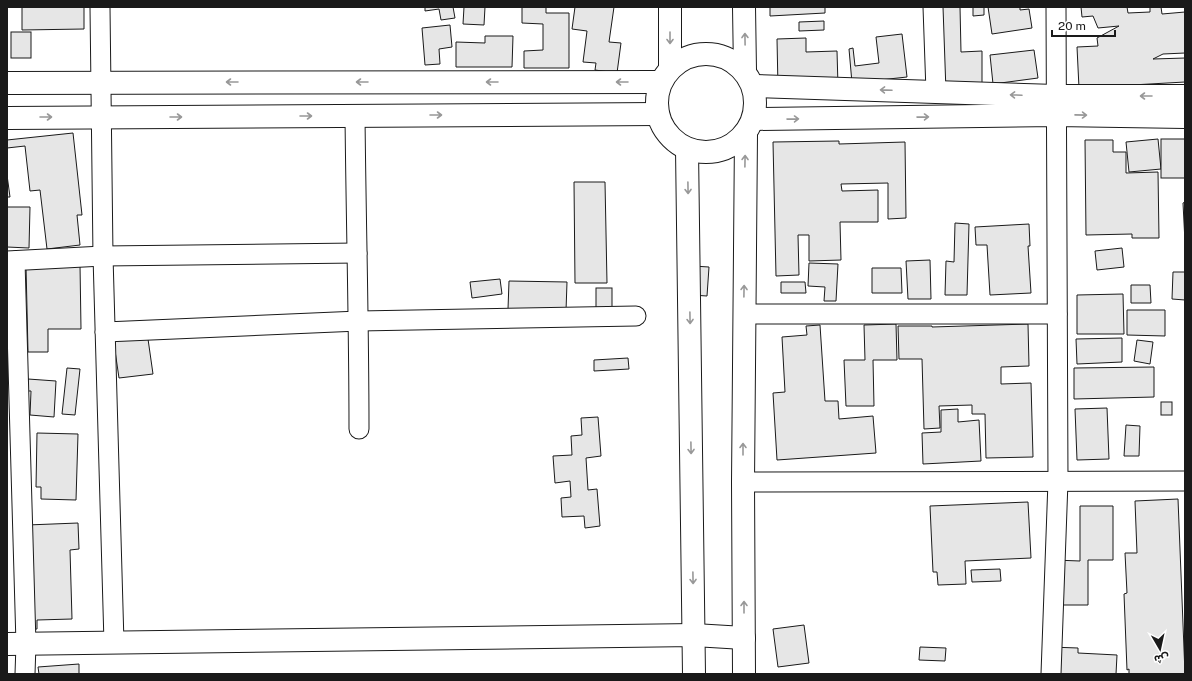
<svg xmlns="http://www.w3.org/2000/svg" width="1192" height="681" font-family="'Public Sans','Noto Sans Arabic',sans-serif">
	<rect width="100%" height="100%" fill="#fff"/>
	<g fill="#e6e6e6" stroke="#1a1a1a">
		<polygon points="22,7 84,7 84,29 22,30"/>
		<polygon points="425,7 453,7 455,18 441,20 439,9 425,11"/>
		<polygon points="464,7 485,7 484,25 463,24"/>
		<polygon points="522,7 546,7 546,13 569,13 569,68 524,68 524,51 543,50 543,24 522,23"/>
		<polygon points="575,7 614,7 609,42 621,43 617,73 595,70 596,63 583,62 587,31 572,29"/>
		<polygon points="770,7 825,7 825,13 770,16"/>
		<polygon points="933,7 960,7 961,52 982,51 982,85 937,86"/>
		<polygon points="973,7 984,7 984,15 973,16"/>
		<polygon points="988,7 1020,7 1020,10 1029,9 1032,28 992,34"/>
		<polygon points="1081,7 1127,7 1128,13 1150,12 1150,7 1161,7 1162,14 1185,12 1185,53 1163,54 1153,59 1185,58 1185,82 1079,88 1077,47 1098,46 1097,38 1119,26 1098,28 1093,16 1082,17"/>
		<polygon points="824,21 824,30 799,31 799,22"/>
		<polygon points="450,25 452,47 439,49 440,64 425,65 422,28"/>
		<rect x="11" y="32" width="20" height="26"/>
		<polygon points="902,34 907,77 852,83 849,49 853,48 855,66 879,63 876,37"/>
		<polygon points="485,36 513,36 512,67 456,67 456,42 485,43"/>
		<polygon points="806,38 806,52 837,51 838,86 778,88 777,39"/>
		<polygon points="1034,50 1038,78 993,84 990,55"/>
		<polygon points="73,133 82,215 77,215 80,245 47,249 40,190 30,191 25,146 7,148 7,140"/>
		<polygon points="1158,139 1161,169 1129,172 1126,142"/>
		<rect x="1161" y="139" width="24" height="39"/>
		<polygon points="1085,140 1113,140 1113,152 1126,152 1126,173 1158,172 1159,238 1132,238 1132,234 1086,235"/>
		<polygon points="839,141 839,144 905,142 906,218 888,219 888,183 841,184 842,191 878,190 878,222 840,222 841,260 809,261 809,235 798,235 799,275 776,276 773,142"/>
		<polygon points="7,175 10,197 7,197"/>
		<polygon points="574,182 605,182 607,283 575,283"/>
		<polygon points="1185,202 1185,242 1183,203"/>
		<polygon points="7,207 30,207 29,248 7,247"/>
		<polygon points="955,223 969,224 967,295 945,295 946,261 954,262"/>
		<polygon points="1029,224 1030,246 1028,246 1031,293 990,295 987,245 976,245 975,227"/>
		<polygon points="1122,248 1124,267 1097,270 1095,251"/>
		<polygon points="930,260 931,299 908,299 906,261"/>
		<polygon points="809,263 838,264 836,301 824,301 825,287 808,286"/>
		<polygon points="80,265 81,329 48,329 48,352 28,352 26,266"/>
		<polygon points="693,266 709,267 707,296 692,295"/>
		<polygon points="872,268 901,268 902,293 872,293"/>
		<polygon points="1173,272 1185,272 1185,300 1172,299"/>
		<polygon points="500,279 502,294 472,298 470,282"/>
		<polygon points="509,281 567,282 566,311 508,309"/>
		<polygon points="781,282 805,282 806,293 781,293"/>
		<polygon points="1131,285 1150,285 1151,303 1131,303"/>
		<rect x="596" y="288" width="16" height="20"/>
		<polygon points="1123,294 1124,334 1077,334 1077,295"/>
		<polygon points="1127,310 1165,310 1165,336 1127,335"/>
		<polygon points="896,324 897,360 873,360 874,406 846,406 844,360 865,360 864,325"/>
		<polygon points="1028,324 1029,366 1001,367 1001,384 1031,383 1033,457 986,458 985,414 972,414 972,405 939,406 940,428 924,429 922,359 899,359 898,326 932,326 932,327"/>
		<polygon points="820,325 825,401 838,401 839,419 873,416 876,453 777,460 773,393 785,392 782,337 807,335 806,326"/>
		<polygon points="147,332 153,374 119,378 113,337"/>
		<polygon points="1122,338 1122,362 1077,364 1076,339"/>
		<polygon points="1137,340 1153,342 1150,364 1134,361"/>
		<polygon points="628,358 629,369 594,371 594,360"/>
		<polygon points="1154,367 1154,397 1074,399 1074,368"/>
		<polygon points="67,368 80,369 75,415 62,414"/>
		<polygon points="28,379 56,381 54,417 30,415 31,391 27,391"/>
		<rect x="1161" y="402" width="11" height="13"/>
		<polygon points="1107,408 1109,459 1077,460 1075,409"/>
		<polygon points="958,409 958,422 979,420 981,461 923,464 922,433 941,432 941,410"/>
		<polygon points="598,417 601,456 586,458 588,490 597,489 600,526 585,528 584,516 562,517 561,498 571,497 570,481 555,483 553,456 572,455 571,436 582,435 581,418"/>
		<polygon points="1126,425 1140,426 1139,456 1124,456"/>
		<polygon points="37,433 78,434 76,500 41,499 41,487 36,487"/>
		<polygon points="1178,499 1185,674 1129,674 1129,669 1127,670 1124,594 1127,593 1125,553 1137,553 1135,501"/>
		<polygon points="1028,502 1031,558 965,561 966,584 938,585 937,572 933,572 930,506"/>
		<polygon points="1080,506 1113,506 1113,560 1088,560 1088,605 1054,605 1054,560 1080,561"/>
		<polygon points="78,523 79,549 70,550 72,619 37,620 37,629 19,630 27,525"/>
		<polygon points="1000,569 1001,581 972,582 971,570"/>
		<polygon points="804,625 809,663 778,667 773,629"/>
		<polygon points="920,647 946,648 945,661 919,660"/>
		<polygon points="1050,647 1078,648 1078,653 1117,655 1116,674 1049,674"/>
		<polygon points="79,664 79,674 39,674 38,667"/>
	</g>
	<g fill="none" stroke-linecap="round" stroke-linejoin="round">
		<g stroke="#1a1a1a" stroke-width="21">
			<g id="minor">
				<polyline points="100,7 103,256 114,643"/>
				<polyline points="933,7 936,92"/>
				<path d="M 355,115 C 356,220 359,325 359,429"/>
				<polyline points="7,261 103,256 357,253"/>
				<polyline points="15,261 26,644 25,674"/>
				<polyline points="744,314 1057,314"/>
				<polyline points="105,332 359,321 636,316"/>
				<polyline points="743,482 1185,481"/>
				<polyline points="1051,674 1058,481 1056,7"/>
			</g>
		</g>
		<g stroke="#1a1a1a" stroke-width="24">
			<g id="tertiary">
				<polyline points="7,83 661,82"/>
				<polyline points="753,86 1056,96 1185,96"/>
				<polyline points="7,118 658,114"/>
				<polyline points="754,119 1056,115 1185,117"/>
				<polyline points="7,644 694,635 744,638"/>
			</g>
		</g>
		<g stroke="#1a1a1a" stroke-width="24">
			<g id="secondary">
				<polyline points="670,7 670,69"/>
				<polyline points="744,7 745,71"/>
				<circle cx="706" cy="103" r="49"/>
				<polyline points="687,149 694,674"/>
				<polyline points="744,674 743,482 746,134"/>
			</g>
		</g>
		<use href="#minor" stroke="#fff" stroke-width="19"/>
		<use href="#tertiary" stroke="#fff" stroke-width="22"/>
		<use href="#secondary" stroke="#fff" stroke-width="22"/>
	</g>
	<defs><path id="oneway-shaft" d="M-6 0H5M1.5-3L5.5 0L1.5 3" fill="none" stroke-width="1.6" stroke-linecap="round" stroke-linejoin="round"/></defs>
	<g stroke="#989898">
		<use href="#oneway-shaft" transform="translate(670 38) rotate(90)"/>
		<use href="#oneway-shaft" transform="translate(745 39) rotate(-91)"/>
		<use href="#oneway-shaft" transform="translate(232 82) rotate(180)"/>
		<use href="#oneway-shaft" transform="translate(362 82) rotate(180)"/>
		<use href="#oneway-shaft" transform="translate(492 82) rotate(180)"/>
		<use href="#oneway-shaft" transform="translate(622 82) rotate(180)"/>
		<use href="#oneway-shaft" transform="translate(886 90) rotate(-178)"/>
		<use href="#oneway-shaft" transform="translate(1016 95) rotate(-178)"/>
		<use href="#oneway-shaft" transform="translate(1146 96) rotate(180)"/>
		<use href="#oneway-shaft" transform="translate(436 115)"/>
		<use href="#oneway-shaft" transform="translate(1081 115) rotate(1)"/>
		<use href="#oneway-shaft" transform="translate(306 116)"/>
		<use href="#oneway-shaft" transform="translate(46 117)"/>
		<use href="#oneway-shaft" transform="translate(176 117)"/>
		<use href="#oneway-shaft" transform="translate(923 117) rotate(-1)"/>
		<use href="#oneway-shaft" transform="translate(793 119) rotate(-1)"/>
		<use href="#oneway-shaft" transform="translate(745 161) rotate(-89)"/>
		<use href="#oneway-shaft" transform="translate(688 188) rotate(89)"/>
		<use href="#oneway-shaft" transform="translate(744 291) rotate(-89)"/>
		<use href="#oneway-shaft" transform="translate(690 318) rotate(89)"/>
		<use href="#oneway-shaft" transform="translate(691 448) rotate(89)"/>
		<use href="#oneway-shaft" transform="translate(743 449) rotate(-90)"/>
		<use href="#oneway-shaft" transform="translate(693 578) rotate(89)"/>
		<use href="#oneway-shaft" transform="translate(744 607) rotate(-90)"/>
	</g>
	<rect width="1192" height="681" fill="none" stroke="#1a1a1a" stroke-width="16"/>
	<g transform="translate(1160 649) rotate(171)" stroke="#ffffff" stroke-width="3" paint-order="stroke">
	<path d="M0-3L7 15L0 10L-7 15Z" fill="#1a1a1a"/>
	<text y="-6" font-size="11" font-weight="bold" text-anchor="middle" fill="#1a1a1a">ش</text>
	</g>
	<path d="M1052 30v6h63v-6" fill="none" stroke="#1a1a1a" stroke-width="2"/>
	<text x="1058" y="30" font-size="12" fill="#1a1a1a" stroke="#ffffff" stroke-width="3" paint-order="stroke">20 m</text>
</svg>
